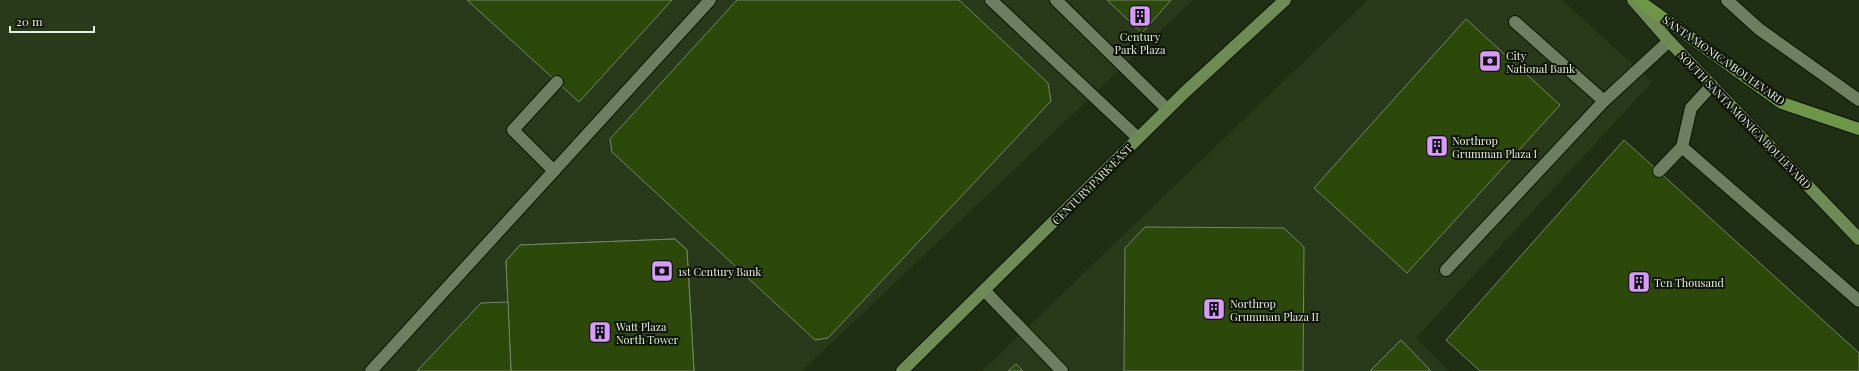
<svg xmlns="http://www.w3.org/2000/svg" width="1859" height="371" font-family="'Playfair Display',serif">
	<rect width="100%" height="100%" fill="#202e14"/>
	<g fill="#293a1a">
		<polygon points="0,0 1193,0 802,371 0,371"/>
		<polygon points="1368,0 1562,0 1652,82 1416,338 1449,371 982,371"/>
	</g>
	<g fill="#2c490a" stroke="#758668">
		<polygon points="467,0 672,0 579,102"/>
		<polygon points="737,0 959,0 1048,83 1051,101 828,338 815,340 612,152 610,139"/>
		<polygon points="1107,0 1171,0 1142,33"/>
		<polygon points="1466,19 1560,105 1407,273 1314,188"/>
		<polygon points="1624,140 1859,353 1859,371 1480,371 1446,340"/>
		<polygon points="1145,227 1284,228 1304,247 1303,371 1124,371 1125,248"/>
		<polygon points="675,239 687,250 694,371 511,371 506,261 520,245"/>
		<polygon points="675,239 687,250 694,371 511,371 506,261 520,245"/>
		<polygon points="508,302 511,371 417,371 481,303"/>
		<polygon points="1401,340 1431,371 1370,371"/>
		<polygon points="1016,364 1023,371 1008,371"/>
	</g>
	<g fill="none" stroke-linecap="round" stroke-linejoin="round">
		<g stroke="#091601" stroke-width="14">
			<g id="lane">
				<polyline points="991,0 1138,138"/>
				<polyline points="1056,0 1167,109"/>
				<polyline points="1727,0 1759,29 1859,100"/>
				<polyline points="1515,22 1604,101"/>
				<polyline points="1682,147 1691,108 1712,85"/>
				<polyline points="554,171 513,130 557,82"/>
				<polyline points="1659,171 1682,147 1859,301"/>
				<polyline points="1446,270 1604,101 1669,41"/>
				<polyline points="984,290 1062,371"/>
				<polyline points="371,371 710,0"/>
			</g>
		</g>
		<g stroke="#091601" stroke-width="14">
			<g id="secondary">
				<polyline points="1633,0 1669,41 1859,239"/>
				<polyline points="902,371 1184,93 1285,0"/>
			</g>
		</g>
		<g stroke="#091601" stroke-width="14">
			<polyline id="primary" points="1638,0 1782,103 1859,129"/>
		</g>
		<use href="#lane" stroke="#6e7f61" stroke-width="12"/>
		<use href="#secondary" stroke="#6e8b54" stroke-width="12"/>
		<use href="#primary" stroke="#6e9647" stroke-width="12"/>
	</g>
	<defs>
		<g id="building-square" transform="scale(1.15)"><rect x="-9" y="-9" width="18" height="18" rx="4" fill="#d69bfa" stroke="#0e1409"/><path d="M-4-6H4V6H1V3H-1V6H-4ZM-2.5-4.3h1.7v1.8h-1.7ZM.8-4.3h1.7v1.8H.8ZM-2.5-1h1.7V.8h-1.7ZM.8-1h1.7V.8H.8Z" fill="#111"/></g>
		<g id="bank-square" transform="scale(1.15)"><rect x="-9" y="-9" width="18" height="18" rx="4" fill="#d69bfa" stroke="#0e1409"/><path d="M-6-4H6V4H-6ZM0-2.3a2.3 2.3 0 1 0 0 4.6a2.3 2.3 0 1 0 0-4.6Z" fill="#111"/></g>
	</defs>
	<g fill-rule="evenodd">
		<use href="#building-square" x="1140" y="16"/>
		<use href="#bank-square" x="1490" y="61"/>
		<use href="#building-square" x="1437" y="146"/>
		<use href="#bank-square" x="662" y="271"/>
		<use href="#building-square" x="1639" y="282"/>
		<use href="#building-square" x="1214" y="309"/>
		<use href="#building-square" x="600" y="332"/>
	</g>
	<g text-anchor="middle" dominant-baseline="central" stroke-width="4" stroke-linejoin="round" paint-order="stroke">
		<g font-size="11" fill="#e5efdf" stroke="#0e1409" text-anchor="start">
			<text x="1140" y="36" text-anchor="middle">Century<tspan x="1140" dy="13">Park Plaza</tspan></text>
			<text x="1506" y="55">City<tspan x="1506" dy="13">National Bank</tspan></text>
			<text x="1452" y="140">Northrop<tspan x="1452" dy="13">Grumman Plaza I</tspan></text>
			<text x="678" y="271">1st Century Bank</text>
			<text x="1654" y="282">Ten Thousand</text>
			<text x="1230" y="303">Northrop<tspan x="1230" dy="13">Grumman Plaza II</tspan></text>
			<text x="616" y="326">Watt Plaza<tspan x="616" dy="13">North Tower</tspan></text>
		</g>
		<g font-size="11" fill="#e5efdf" stroke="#0e1409">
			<text transform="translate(1724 60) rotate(35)">SANTA MONICA BOULEVARD</text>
			<text transform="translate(1745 120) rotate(46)">SOUTH SANTA MONICA BOULEVARD</text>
			<text transform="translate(1092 184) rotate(-45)">CENTURY PARK EAST</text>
		</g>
	</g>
	<path d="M10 26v6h84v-6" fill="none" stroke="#e5efdf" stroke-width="2"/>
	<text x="16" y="26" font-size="12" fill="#e5efdf" stroke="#0e1409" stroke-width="3" paint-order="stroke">20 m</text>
</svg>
